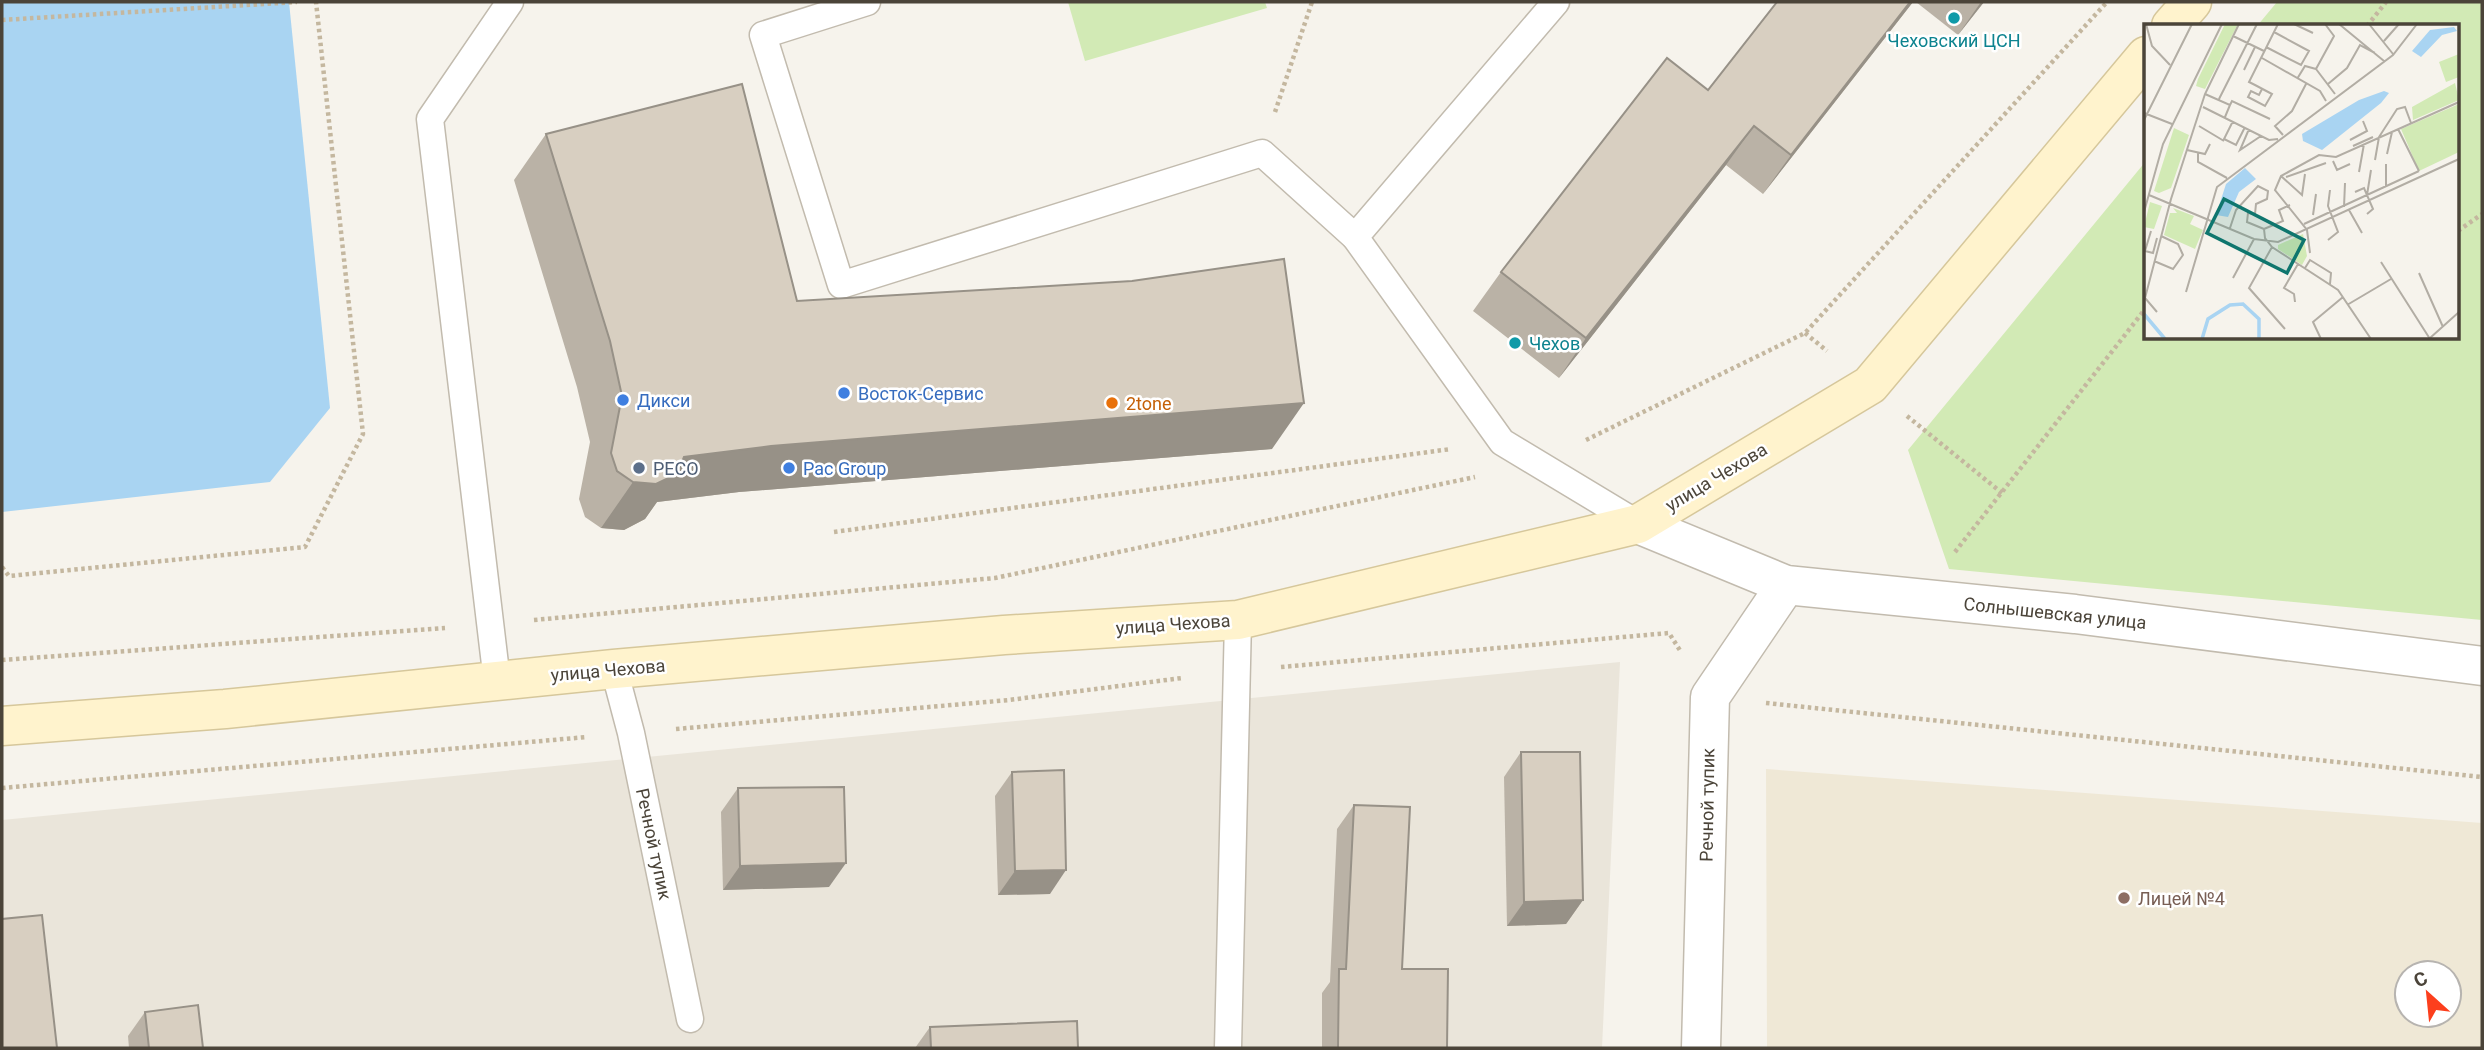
<svg xmlns="http://www.w3.org/2000/svg" width="2484" height="1050" font-family="Roboto,sans-serif">
	<rect width="100%" height="100%" fill="#f6f3ec"/>
	<polygon fill="#eae5da" points="1620,662 1602,1048 2,1048 2,820"/>
	<path fill="#efe8d6" fill-rule="evenodd" d="M 1766,769 L 2482,823 L 2482,1048 L 1767,1048 ZM 2407,973 L 2449,973 L 2449,1015 L 2407,1015 Z"/>
	<g fill="#d2eab5">
		<polygon points="1068,2 1265,2 1267,8 1085,61"/>
		<polygon points="2277,2 2482,2 2482,620 1949,569 1908,450 2146,161 2146,338 2458,338 2458,26 2257,26"/>
	</g>
	<polygon fill="#a9d4f2" points="2,2 289,2 330,408 270,482 2,512"/>
	<g fill="none" stroke-linecap="round" stroke-linejoin="round">
		<g stroke="#c2bbae" stroke-width="29">
			<g id="service">
				<polyline points="867,2 763,35 841,285 1262,153 1355,237"/>
				<polyline points="1556,2 1355,237 1502,442 1638,524"/>
				<polyline points="614,669 631,733 690,1019"/>
				<polyline points="497,681 430,119 510,2"/>
				<polyline points="1228,1048 1238,620"/>
			</g>
		</g>
		<g stroke="#c2bbae" stroke-width="41">
			<polyline id="minor" points="1701,1048 1710,697 1786,585"/>
		</g>
		<g stroke="#c2bbae" stroke-width="41">
			<polyline id="tertiary" points="1638,524 1786,585 2075,614 2482,666"/>
		</g>
		<g stroke="#d6c79b" stroke-width="41">
			<g id="secondary">
				<polyline points="2171,26 2192,2"/>
				<polyline points="2,726 225,709 614,669 1004,635 1238,620 1638,524 1870,385 2146,56"/>
			</g>
		</g>
		<g stroke="#c4b79f" stroke-width="4.5" stroke-dasharray="3.5 3.5" stroke-linecap="butt">
			<polyline points="2,20 297,2"/>
			<polyline points="2367,26 2386,2"/>
			<polyline points="1275,112 1312,2"/>
			<polyline points="2458,231 2482,214"/>
			<polyline points="1805,333 1827,351"/>
			<polyline points="1907,416 2002,493"/>
			<polyline points="1586,440 1805,333 2107,2"/>
			<polyline points="834,532 1451,449"/>
			<polyline points="1955,552 2146,308"/>
			<polyline points="2,567 9,576 305,547 363,434 316,2"/>
			<polyline points="534,620 995,578 1475,477"/>
			<polyline points="2,660 445,628"/>
			<polyline points="1281,667 1669,633 1681,652"/>
			<polyline points="1766,703 2482,777"/>
			<polyline points="676,729 1009,700 1182,678"/>
			<polyline points="2,788 587,737"/>
		</g>
		<use href="#service" stroke="#fff" stroke-width="26"/>
		<use href="#minor" stroke="#fff" stroke-width="38"/>
		<use href="#tertiary" stroke="#fff" stroke-width="38"/>
		<use href="#secondary" stroke="#fff3cd" stroke-width="38"/>
	</g>
	<g fill="#bab2a6">
		<polygon points="1913,2 1763,194 1726,165 1559,378 1473,311 1501,272 1708,90"/>
		<polygon points="1916,2 1984,2 1958,35"/>
		<polygon points="546,134 797,301 1272,449 739,492 657,502 645,519 624,530 601,528 585,517 579,499 590,442 577,387 514,180"/>
		<polygon points="1521,752 1583,900 1566,924 1507,926 1504,777"/>
		<polygon points="1012,772 1050,894 998,895 995,796"/>
		<polygon points="738,788 829,887 723,890 721,812"/>
		<polygon points="1354,805 1402,969 1447,1048 1322,1048 1322,993 1330,982 1337,829"/>
		<polygon points="145,1012 203,1048 129,1048 128,1036"/>
		<polygon points="930,1027 931,1048 915,1048"/>
	</g>
	<g fill="#979187">
		<polygon points="1910,2 1913,2 1763,194 1791,155"/>
		<polygon points="1981,2 1984,2 1958,35"/>
		<polygon points="1754,126 1726,165 1559,378 1586,338"/>
		<polygon points="1304,403 1272,449 739,492 657,502 645,519 624,530 601,528 633,482 684,457 771,446"/>
		<polygon points="846,863 829,887 723,890 740,866"/>
		<polygon points="1066,870 1050,894 998,895 1015,871"/>
		<polygon points="1583,900 1566,924 1507,926 1524,902"/>
	</g>
	<g fill="#d8cfc1" stroke="#979187" stroke-width="2">
		<polygon points="1777,2 1910,2 1791,155 1754,126 1586,338 1501,272 1667,58 1708,90"/>
		<polygon points="742,84 797,301 1132,281 1284,259 1304,403 771,446 684,457 677,474 656,484 633,482 617,471 611,453 622,396 610,341 546,134"/>
		<polygon points="1521,752 1580,752 1583,900 1524,902"/>
		<polygon points="1064,770 1066,870 1015,871 1012,772"/>
		<polygon points="844,787 846,863 740,866 738,788"/>
		<polygon points="1354,805 1410,807 1402,969 1448,969 1447,1048 1338,1048 1339,969 1346,969"/>
		<polygon points="42,915 57,1048 2,1048 2,919"/>
		<polygon points="198,1005 203,1048 149,1048 145,1012"/>
		<polygon points="1077,1021 1078,1048 931,1048 930,1027"/>
	</g>
	<g fill="#0f9aa8" stroke="#fff" stroke-width="2.5">
		<circle cx="1954" cy="18" r="7"/>
		<circle cx="1515" cy="343" r="7"/>
	</g>
	<g fill="#3f7fe0" stroke="#fff" stroke-width="2.5">
		<circle cx="844" cy="393" r="7"/>
		<circle cx="623" cy="400" r="7"/>
		<circle cx="789" cy="468" r="7"/>
	</g>
	<circle fill="#e8710a" stroke="#fff" stroke-width="2.5" cx="1112" cy="403" r="7"/>
	<circle fill="#5c6f8a" stroke="#fff" stroke-width="2.5" cx="639" cy="468" r="7"/>
	<circle fill="#8d6e63" stroke="#fff" stroke-width="2.5" cx="2124" cy="898" r="7"/>
	<g text-anchor="middle" dominant-baseline="central" stroke-width="5" stroke-linejoin="round" paint-order="stroke">
		<g font-size="18" fill="#0d838f" stroke="#fff">
			<text x="1954" y="40">Чеховский ЦСН</text>
			<text x="1529" y="343" text-anchor="start">Чехов</text>
		</g>
		<g font-size="18" fill="#366cbe" stroke="#fff" text-anchor="start">
			<text x="858" y="393">Восток-Сервис</text>
			<text x="637" y="400">Дикси</text>
			<text x="803" y="468">Pac Group</text>
		</g>
		<g font-size="18" fill="#c56008" stroke="#fff" text-anchor="start">
			<text x="1126" y="403">2tone</text>
		</g>
		<g font-size="18" fill="#4e5e75" stroke="#fff" text-anchor="start">
			<text x="653" y="468">РЕСО</text>
		</g>
		<g font-size="18" fill="#4b4439" stroke="#fff">
			<text transform="translate(1716 477) rotate(-31)">улица Чехова</text>
			<text transform="translate(2055 613) rotate(6)">Солнышевская улица</text>
			<text transform="translate(1173 624) rotate(-4)">улица Чехова</text>
			<text transform="translate(608 670) rotate(-5)">улица Чехова</text>
			<text transform="translate(1707 805) rotate(-89)">Речной тупик</text>
			<text transform="translate(654 844) rotate(78)">Речной тупик</text>
		</g>
		<g font-size="18" fill="#785e54" stroke="#fff" text-anchor="start">
			<text x="2138" y="898">Лицей №4</text>
		</g>
	</g>
	<g transform="translate(2144 24)">
		<rect width="315" height="315" fill="#f6f3ec"/>
		<path d="M 81,0 L 94,0 L 61,65 L 52,62 L 54,55 ZM 315,30 L 315,53 L 302,58 L 295,38 ZM 311,59 L 315,76 L 269,96 L 268,83 ZM 315,80 L 315,128 L 275,147 L 257,105 ZM 30,104 L 45,111 L 27,164 L 15,169 L 10,167 ZM 6,178 L 18,182 L 10,205 L 0,203 ZM 29,184 L 50,192 L 46,200 L 59,206 L 51,225 L 20,211 L 26,189 L 33,189 ZM 159,210 L 163,232 L 158,241 L 134,225 L 134,221 Z" fill="#d2eab5"/>
		<path d="M 310,3 L 313,7 L 298,11 L 277,33 L 268,27 L 286,6 ZM 240,67 L 245,69 L 237,79 L 178,126 L 159,117 L 158,110 L 215,76 ZM 101,144 L 112,155 L 95,168 L 84,193 L 72,191 L 82,160 Z" fill="#a9d4f2"/>
		<path fill="none" stroke="#a9d4f2" stroke-width="3.5" d="M 0,290 L 21,315M 58,315 L 64,295 L 86,281 L 99,280 L 115,295 L 115,315"/>
		<path fill="none" stroke="#b2ada4" stroke-width="2" d="M 2,0 L 8,22 L 26,41M 150,0 L 169,9M 181,0 L 190,12 L 172,45 L 191,70M 195,0 L 240,37M 225,0 L 249,30M 89,12 L 120,27M 240,17 L 255,0M 122,23 L 157,41 L 165,27 L 130,8M 118,34 L 176,67 L 182,77M 100,46 L 111,23M 153,55 L 161,42 L 172,45M 184,60 L 203,44 L 216,21 L 231,29M 118,65 L 115,71 L 107,67 L 104,73 L 121,82 L 128,70 L 111,61 L 105,58 L 134,0M 61,70 L 86,81 L 81,93M 75,75 L 113,0M 86,81 L 88,77 L 126,95M 59,83 L 125,116 L 134,115M 0,89 L 28,100M 0,96 L 48,0M 89,97 L 80,115 L 92,121 L 101,103M 55,102 L 80,117M 105,105 L 96,126 L 117,112M 254,105 L 275,147M 139,111 L 131,102 L 148,87 L 162,60M 206,116 L 223,107 L 219,97M 209,122 L 229,113M 43,126 L 61,130 L 66,120M 54,128 L 54,138 L 83,154M 243,130 L 248,108M 231,136 L 235,113 L 253,85 L 261,83 L 267,99M 189,137 L 193,146 L 206,140M 242,140 L 242,163M 215,148 L 220,120M 137,152 L 158,171 L 161,150M 142,153 L 182,139M 211,168 L 220,164 L 229,185 L 223,190M 5,171 L 110,215 L 134,218 L 315,135M 223,171 L 227,146M 146,181 L 135,186 L 139,197 L 120,205 L 121,214 L 128,223 L 194,266 L 227,315M 200,183 L 201,159M 205,186 L 218,209M 0,188 L 19,120 L 78,0M 169,191 L 172,170M 160,200 L 275,147M 86,204 L 92,186 L 114,162 L 124,167 L 123,175 L 112,180 L 111,190 L 104,189 L 103,198 L 120,205M 7,207 L 1,227 L 9,229 L 13,214M 184,216 L 194,208 L 184,182 L 186,166M 128,223 L 105,264 L 141,305M 166,229 L 163,206 L 131,166 L 137,152 L 175,131 L 192,133 L 315,78M 10,237 L 29,245 L 39,231 L 34,220 L 17,212M 237,238 L 286,315M 161,244 L 166,236 L 187,249 L 186,260M 275,249 L 299,303M 89,254 L 110,215M 42,268 L 73,163 L 249,31 L 273,0M 151,278 L 150,270 L 140,264 L 154,240M 203,281 L 247,255M 13,288 L 1,274 L 27,175 L 61,70 L 95,0M 286,314 L 315,288M 177,315 L 169,298 L 199,273"/>
		<path fill="#0f766e" fill-opacity="0.15" stroke="#0f766e" stroke-width="3.5" d="M 80,175 L 160,216 L 143,249 L 63,209 Z"/>
		<rect width="315" height="315" fill="none" stroke="#4b4439" stroke-width="3.5"/>
	</g>
	<rect width="2484" height="1050" fill="none" stroke="#4b4439" stroke-width="7"/>
	<g transform="translate(2428 994) rotate(333)"><circle r="33" fill="#ffffff" stroke="#b7b4b0" stroke-width="2"/>
	<path d="M0-5L12 26L0 18L-12 26Z" fill="#fc3f1d"/>
	<text y="-10" font-size="19" font-weight="bold" text-anchor="middle" fill="#4b4439">С</text>
	</g>
</svg>
